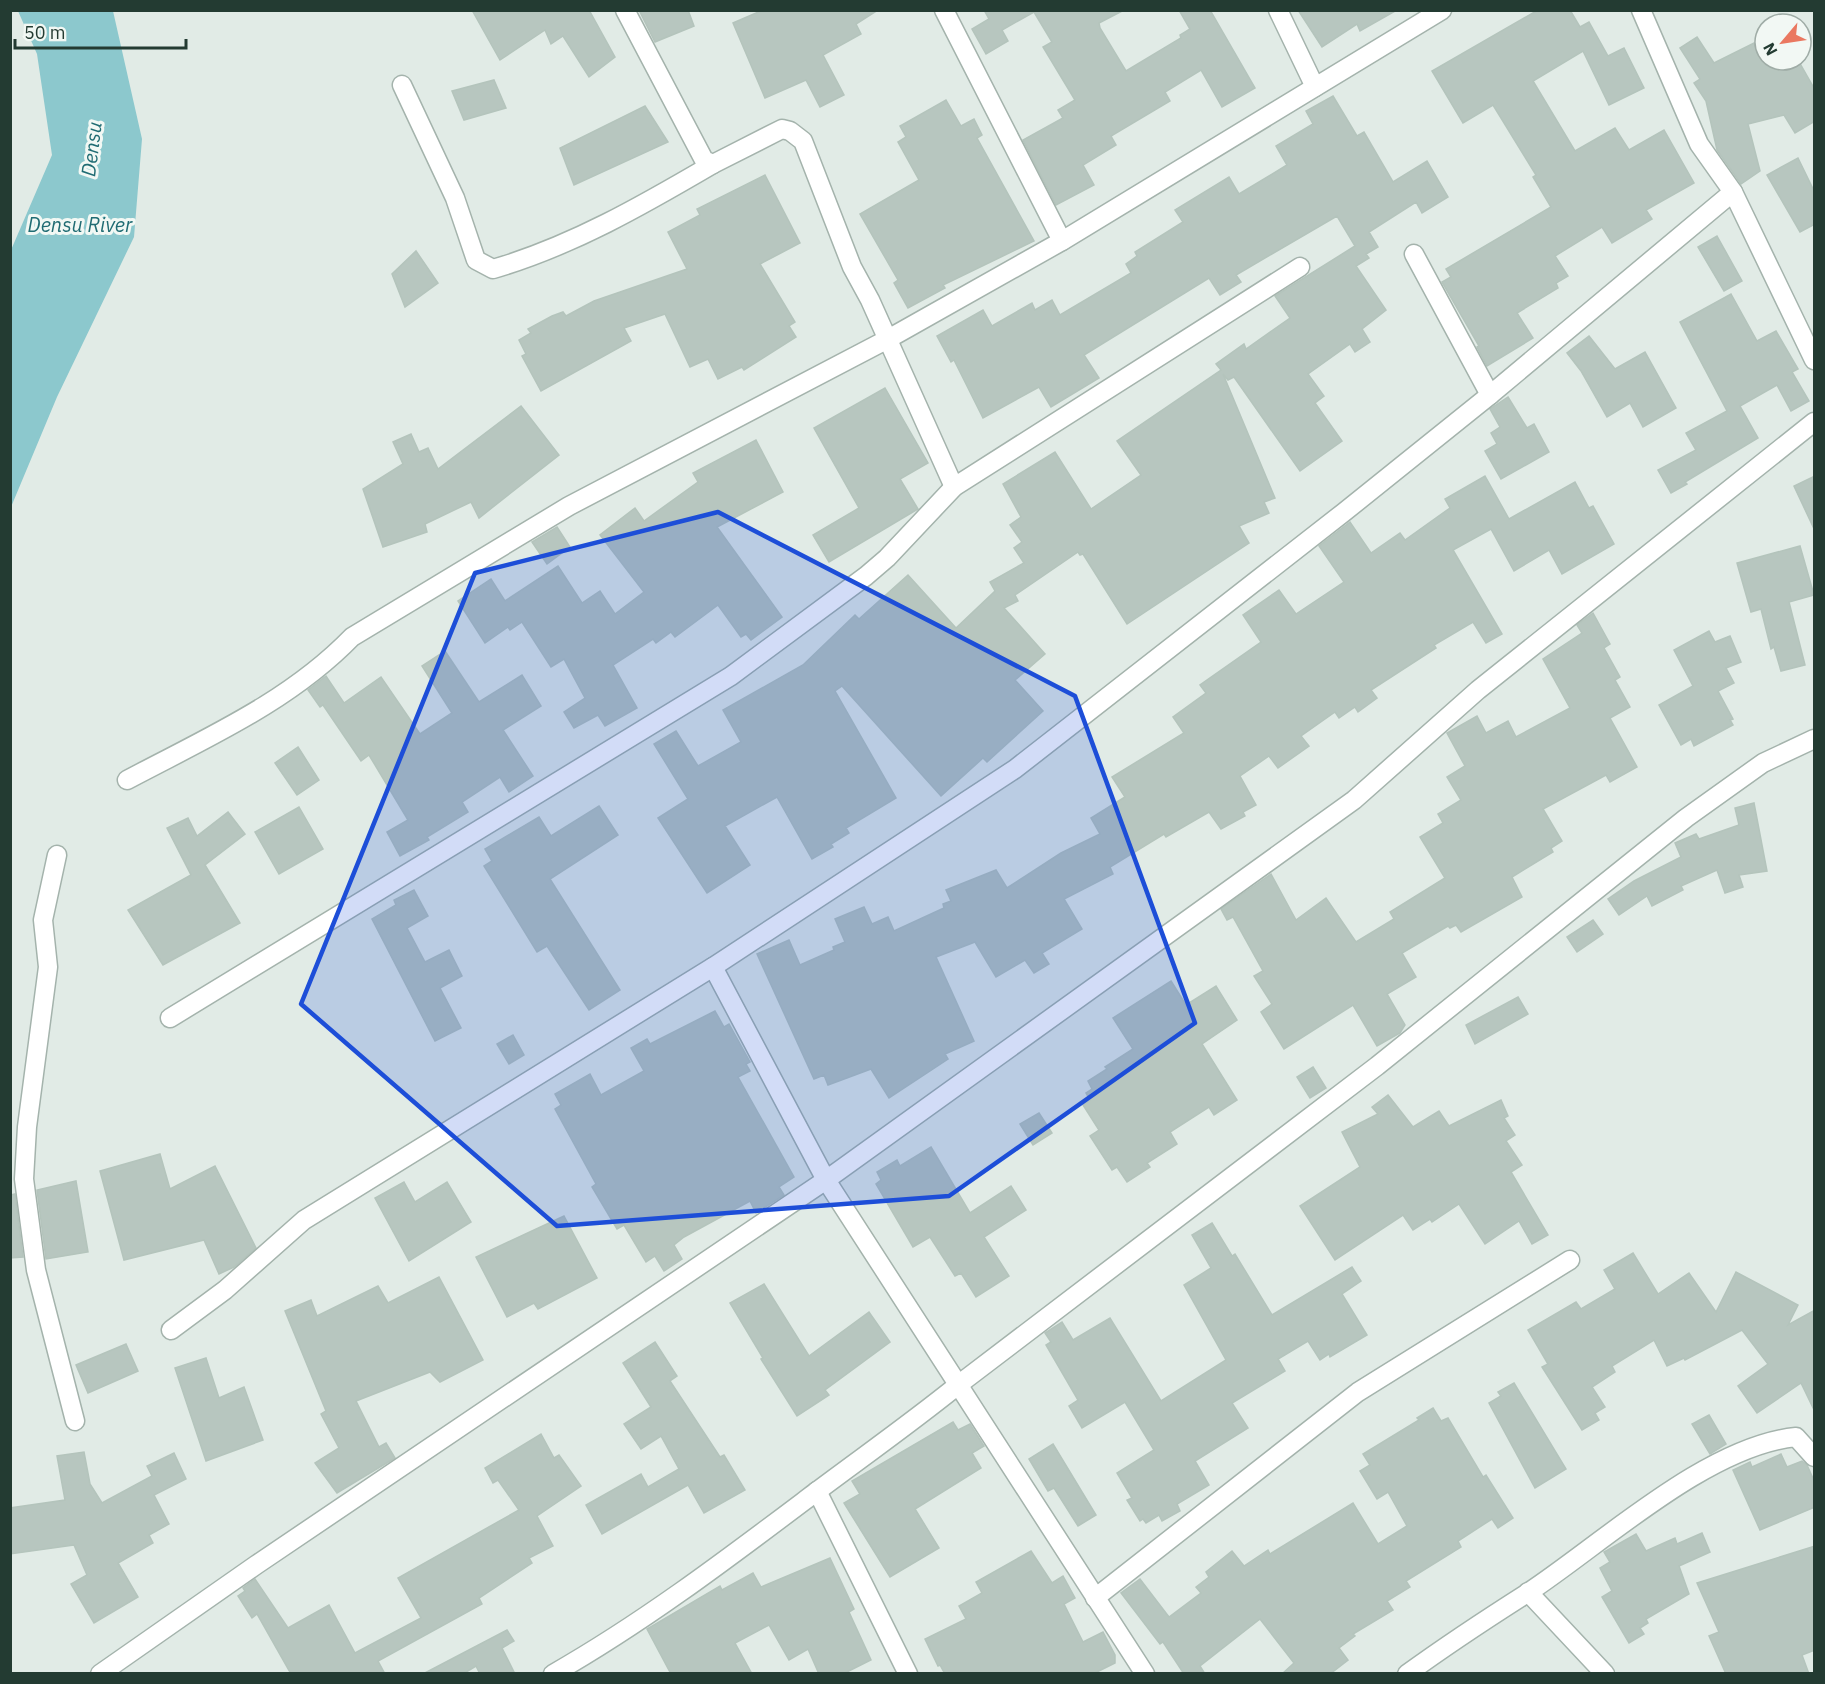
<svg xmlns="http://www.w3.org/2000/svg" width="1825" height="1684" font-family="'IBM Plex Sans',sans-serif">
	<rect width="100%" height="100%" fill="#e1ebe6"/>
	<polygon fill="#8cc8cd" points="18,11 113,11 142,139 134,237 57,397 11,507 11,250 52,155 37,54"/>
	<g fill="#b7c6bf" stroke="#b4c4bc" stroke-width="1.5">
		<polygon points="472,10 589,10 615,57 589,77 563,36 551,44 545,30 500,60"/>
		<polygon points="639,10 688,10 694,26 655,42"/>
		<polygon points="763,10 878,10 856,24 861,34 823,55 844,95 820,107 806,80 765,98 733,23"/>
		<polygon points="984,10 1124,10 1099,23 1100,28 1126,71 1181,38 1180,35 1190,29 1179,10 1210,10 1255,88 1222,107 1201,70 1165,92 1170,101 1111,136 1116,145 1083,165 1094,185 1056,205 1023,140 1063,118 1058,110 1075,100 1043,47 1052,42 1034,12 1002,30 1008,41 986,54 972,29 989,19"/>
		<polygon points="1298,10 1397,10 1360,31 1357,24 1322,47"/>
		<polygon points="1538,10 1570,10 1580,27 1589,22 1608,56 1624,48 1644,88 1609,105 1583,51 1533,81 1575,151 1615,128 1629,150 1664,130 1694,183 1646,210 1652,219 1612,243 1602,227 1555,256 1568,276 1556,283 1558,288 1517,313 1533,338 1487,366 1477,347 1479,346 1442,282 1451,277 1446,269 1551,207 1533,177 1536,175 1493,105 1463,123 1432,71"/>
		<polygon points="1697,37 1714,63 1754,43 1759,54 1765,51 1765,60 1798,60 1815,90 1815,121 1795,133 1784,115 1748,124 1760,171 1741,184 1717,150 1706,101 1694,83 1700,79 1680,48"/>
		<polygon points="494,80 506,108 464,120 452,91"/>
		<polygon points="1333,96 1357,136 1364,132 1393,182 1427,161 1448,197 1422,213 1416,202 1369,232 1378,247 1366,254 1369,258 1356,266 1386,310 1362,329 1370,342 1355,352 1350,344 1308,374 1324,396 1315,403 1342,441 1300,471 1234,377 1228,380 1223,374 1275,498 1264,502 1269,513 1239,526 1249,543 1127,624 1083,554 1080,555 1078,552 1015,595 1018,601 1004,608 1045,654 1015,680 1043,711 987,762 983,758 941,796 842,686 835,691 896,798 846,828 849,833 831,844 833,847 812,859 777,797 725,826 750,865 707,893 658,818 688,799 654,744 676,731 698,766 741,742 723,710 803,665 855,615 859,619 908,575 956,628 995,591 990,582 1024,563 1014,548 1022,542 1010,525 1021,517 1003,484 1055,452 1091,509 1141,475 1117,441 1221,370 1216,364 1244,344 1246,349 1290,318 1275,296 1355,246 1337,216 1236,275 1241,282 1220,295 1209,278 1084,355 1099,378 1051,407 1039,387 983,418 954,360 951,362 937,336 983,310 992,326 1032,303 1035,310 1052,300 1060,315 1131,273 1126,264 1137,256 1135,252 1183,222 1175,210 1229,177 1239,194 1287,165 1276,146 1313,124 1306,111"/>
		<polygon points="946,100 961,126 974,119 982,135 977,138 1034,241 943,285 945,288 908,308 894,283 898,280 860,214 919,180 898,142 906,137 900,126"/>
		<polygon points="645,106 668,142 574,185 560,148"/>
		<polygon points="1798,158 1815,193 1815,224 1800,232 1767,175"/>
		<polygon points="765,175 800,243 760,264 795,322 789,326 796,337 744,370 742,367 718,379 708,359 690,367 665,314 624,328 631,341 541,391 522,356 526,354 519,340 531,333 528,329 552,316 563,312 566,316 594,301 687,269 668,232 700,215 697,209"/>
		<polygon points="1717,236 1742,281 1724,291 1698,247"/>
		<polygon points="416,251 438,283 405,307 392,274"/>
		<polygon points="1731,294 1757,341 1776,331 1798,369 1792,372 1809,401 1791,411 1777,385 1740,406 1758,438 1685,482 1687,484 1671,493 1658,470 1696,450 1686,433 1727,411 1680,322"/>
		<polygon points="1589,336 1615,369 1645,352 1676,408 1643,427 1630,403 1607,417 1581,371 1567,353"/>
		<polygon points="885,388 928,463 900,479 918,509 829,562 813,535 859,508 814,428"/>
		<polygon points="1508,397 1527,428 1534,424 1549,452 1501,479 1485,451 1497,444 1491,433 1500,427 1490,409"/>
		<polygon points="521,406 559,455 479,518 471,502 425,524 427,532 383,547 363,489 403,464 393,442 411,434 419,452 428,448 438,469"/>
		<polygon points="756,440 783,492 717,527 782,617 751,640 746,634 741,637 718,605 675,637 671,632 656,643 653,639 613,665 637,708 605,726 598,715 574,728 564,712 585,698 564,659 551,667 522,622 510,630 508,627 485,643 458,601 491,579 505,601 558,566 582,603 600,591 615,614 644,592 600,535 635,508 644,521 698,482 693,473"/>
		<polygon points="1485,476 1509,519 1575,482 1589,508 1593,506 1614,544 1562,574 1549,550 1514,571 1491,529 1453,550 1502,634 1486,643 1473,622 1434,645 1436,648 1371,690 1377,698 1358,712 1355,707 1339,718 1335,712 1301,736 1309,746 1278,768 1269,756 1240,776 1256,805 1243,812 1245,816 1221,829 1209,812 1166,837 1164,834 1110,867 1113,874 1064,899 1082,929 1042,953 1049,964 1034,973 1025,960 996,977 975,942 936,957 974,1041 945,1054 948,1059 927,1073 889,1098 871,1069 828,1085 824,1075 814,1079 757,954 789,940 800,965 834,950 833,947 845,942 835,919 864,907 872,924 888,917 894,931 944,908 943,904 951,901 946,890 996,870 1007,888 1061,853 1100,834 1091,818 1125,797 1112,777 1184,733 1173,717 1206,693 1200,685 1261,642 1243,615 1279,590 1296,614 1344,582 1319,546 1350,522 1371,553 1400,533 1405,540 1450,508 1445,499"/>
		<polygon points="1815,476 1815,531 1794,486"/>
		<polygon points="557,527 570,547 547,564 532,542"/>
		<polygon points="1800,546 1814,595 1789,602 1805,665 1781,671 1774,647 1771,649 1761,609 1751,612 1737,563"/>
		<polygon points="1593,613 1610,644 1604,648 1620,677 1615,680 1630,707 1610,718 1637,767 1610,782 1606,775 1543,809 1562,841 1551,848 1553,852 1512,877 1522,897 1461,932 1456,925 1450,928 1448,926 1402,953 1416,977 1387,994 1405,1025 1400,1033 1377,1046 1353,1005 1284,1049 1261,1012 1272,1004 1254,976 1263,971 1233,917 1227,920 1221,909 1271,874 1296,920 1326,898 1356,942 1394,919 1390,912 1445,878 1420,837 1443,823 1438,814 1461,800 1447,777 1465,766 1447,733 1477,716 1486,733 1508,721 1516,737 1570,708 1543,659 1582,633 1577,625"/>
		<polygon points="1709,631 1715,642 1730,636 1741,662 1726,668 1734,683 1718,691 1733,719 1730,720 1733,725 1694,746 1691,739 1681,745 1659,705 1693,686 1674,650"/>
		<polygon points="445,651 479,702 522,675 541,706 503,730 533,776 509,792 500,777 462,802 468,812 427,837 429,840 400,856 387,832 408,820 369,755 361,761 323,705 320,707 308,690 326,676 344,703 381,677 420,734 452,713 422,666"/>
		<polygon points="298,747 319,780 297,795 275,763"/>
		<polygon points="1754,803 1767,871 1739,875 1743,887 1725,893 1717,870 1681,886 1683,890 1652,906 1647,896 1619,915 1608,899 1634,881 1681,857 1675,843 1696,834 1699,839 1739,825 1735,808"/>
		<polygon points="599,806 618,835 550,879 620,990 589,1010 547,946 537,952 484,866 492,861 485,849 539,817 551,836"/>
		<polygon points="299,807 323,849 279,874 255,832"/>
		<polygon points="228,812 245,834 205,865 240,923 163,965 128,910 191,875 167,828 188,818 197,836"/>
		<polygon points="414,890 428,916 407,928 425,962 449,950 462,976 440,988 461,1028 435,1041 372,919 396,905 394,900"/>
		<polygon points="1593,920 1603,934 1577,952 1567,937"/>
		<polygon points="1171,981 1186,1005 1216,986 1237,1020 1202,1044 1237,1100 1214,1115 1209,1107 1170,1132 1177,1144 1147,1163 1150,1167 1127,1182 1117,1167 1112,1170 1090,1136 1099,1130 1083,1105 1090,1100 1086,1093 1092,1089 1088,1081 1107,1069 1105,1067 1133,1049 1113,1018"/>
		<polygon points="1518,997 1528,1014 1475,1044 1466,1025"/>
		<polygon points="715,1011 724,1027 729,1024 750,1062 746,1064 750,1071 738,1077 794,1177 779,1187 784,1195 756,1213 750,1201 684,1237 674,1245 682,1259 664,1271 655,1256 646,1262 624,1225 617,1229 592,1187 596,1184 555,1109 561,1105 555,1094 590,1074 601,1095 644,1071 631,1048 647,1039 650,1044"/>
		<polygon points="513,1035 524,1055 509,1064 497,1044"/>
		<polygon points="1313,1067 1326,1088 1310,1098 1297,1077"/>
		<polygon points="1388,1095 1413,1127 1439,1111 1449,1126 1501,1100 1508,1116 1504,1118 1515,1135 1506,1141 1522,1165 1511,1172 1548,1235 1532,1244 1519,1221 1485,1244 1459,1204 1432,1222 1430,1219 1413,1230 1403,1215 1335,1260 1300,1206 1360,1167 1342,1132 1378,1114 1372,1107"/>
		<polygon points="1039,1113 1052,1133 1033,1145 1020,1124"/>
		<polygon points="931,1147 970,1213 1011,1186 1026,1210 984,1237 1009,1276 976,1297 961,1273 955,1276 930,1237 913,1247 876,1184 881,1180 877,1172 897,1160 900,1166"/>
		<polygon points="160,1154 170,1189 215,1166 256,1248 234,1267 219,1274 204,1240 124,1260 100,1171"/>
		<polygon points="76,1181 88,1252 46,1259 37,1190"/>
		<polygon points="404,1182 415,1202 447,1182 471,1222 409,1261 375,1198"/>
		<polygon points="15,1194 23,1257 10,1258 10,1195"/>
		<polygon points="564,1216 597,1278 538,1309 534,1303 507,1317 476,1257"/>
		<polygon points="1212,1223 1232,1256 1235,1254 1272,1315 1352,1267 1361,1281 1342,1294 1367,1335 1330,1357 1329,1354 1320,1360 1308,1341 1278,1359 1285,1371 1232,1403 1248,1428 1195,1461 1209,1485 1177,1504 1180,1511 1162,1521 1159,1515 1146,1523 1143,1519 1140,1521 1127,1500 1132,1498 1117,1473 1154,1450 1125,1402 1082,1428 1069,1406 1078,1400 1046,1345 1051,1342 1045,1333 1062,1322 1073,1340 1110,1318 1161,1401 1226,1360 1184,1285 1211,1268 1192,1235"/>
		<polygon points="1633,1253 1658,1294 1689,1273 1716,1312 1736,1272 1798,1305 1788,1325 1815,1310 1815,1412 1801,1383 1757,1413 1738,1386 1768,1364 1742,1330 1685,1360 1684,1358 1667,1366 1654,1340 1612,1366 1615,1372 1592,1387 1605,1407 1595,1413 1599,1420 1582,1430 1542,1367 1548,1364 1528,1330 1576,1302 1581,1309 1615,1289 1604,1270"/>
		<polygon points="439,1277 483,1360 440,1382 430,1372 356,1401 379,1447 386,1443 395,1458 337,1493 315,1463 339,1448 321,1414 326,1411 285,1311 311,1300 317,1316 378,1286 388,1303"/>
		<polygon points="764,1284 809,1356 869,1312 890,1342 825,1390 829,1395 797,1416 761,1359 763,1358 730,1303"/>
		<polygon points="655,1342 677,1376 670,1381 720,1457 724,1455 745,1490 704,1513 688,1485 602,1534 586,1505 641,1474 648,1487 679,1469 661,1436 641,1449 624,1424 651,1407 623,1363"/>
		<polygon points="126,1344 138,1371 88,1393 76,1365"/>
		<polygon points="206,1358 219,1398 244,1387 263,1440 206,1461 175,1368"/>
		<polygon points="1514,1383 1566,1469 1535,1488 1489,1403 1501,1396 1498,1392"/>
		<polygon points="1433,1408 1441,1421 1448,1418 1483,1477 1486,1475 1513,1518 1498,1528 1492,1519 1458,1541 1461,1547 1406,1581 1410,1587 1387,1601 1393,1610 1353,1634 1355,1636 1339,1648 1348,1660 1330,1674 1282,1674 1294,1663 1260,1619 1200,1666 1205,1674 1184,1674 1163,1642 1160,1644 1121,1593 1140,1579 1169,1617 1201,1593 1196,1587 1209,1577 1206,1572 1232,1551 1244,1566 1268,1550 1270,1554 1353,1503 1378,1544 1407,1526 1388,1492 1377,1499 1360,1471 1370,1465 1363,1454 1419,1420 1417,1418"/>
		<polygon points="1709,1415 1726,1444 1710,1454 1692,1424"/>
		<polygon points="953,1422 958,1430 970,1424 984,1446 972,1453 981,1468 915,1509 939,1548 890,1577 844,1503 860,1494 852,1481"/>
		<polygon points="541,1434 554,1458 559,1455 581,1486 537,1516 553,1546 529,1558 532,1563 479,1598 482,1604 378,1661 385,1674 291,1674 257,1614 252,1618 238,1596 245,1591 243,1588 255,1579 288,1628 329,1605 355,1653 421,1618 398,1578 519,1510 498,1480 493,1483 485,1468"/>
		<polygon points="1053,1444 1096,1515 1078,1526 1054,1488 1048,1491 1029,1459"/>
		<polygon points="84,1452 90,1484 102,1503 152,1476 147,1466 174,1453 186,1479 154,1495 169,1524 149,1535 153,1543 118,1563 138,1597 94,1623 71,1584 87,1575 74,1545 10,1554 10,1508 65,1500 57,1456"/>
		<polygon points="1781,1454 1787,1467 1802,1461 1807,1465 1815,1483 1815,1507 1760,1530 1733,1470 1750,1462 1752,1467"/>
		<polygon points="1702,1533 1710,1552 1679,1566 1689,1594 1646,1619 1648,1623 1640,1628 1644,1634 1629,1643 1602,1597 1612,1591 1600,1568 1610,1562 1604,1552 1636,1534 1646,1551 1675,1538 1677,1544"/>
		<polygon points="1815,1546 1815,1650 1802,1655 1809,1674 1726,1674 1709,1636 1719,1632 1697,1583"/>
		<polygon points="1031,1551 1052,1583 1063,1576 1075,1598 1064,1604 1083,1642 1103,1632 1115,1655 1115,1663 1093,1674 945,1674 940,1665 938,1666 925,1639 966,1619 959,1606 982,1593 976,1582"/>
		<polygon points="830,1558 854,1609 849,1612 871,1660 843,1674 819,1674 808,1649 789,1660 769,1625 735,1643 752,1674 671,1674 647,1629 720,1586 722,1590 753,1573 761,1587"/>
		<polygon points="507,1630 514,1641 502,1648 515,1674 480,1674 476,1666 463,1674 423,1674"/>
	</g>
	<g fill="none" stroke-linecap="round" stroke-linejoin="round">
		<g stroke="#a4b3ac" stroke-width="21">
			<g id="minor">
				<polyline points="625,10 704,160 713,164 782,129 790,131 803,141 852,267 870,300 954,487"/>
				<polyline points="944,10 1062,241"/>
				<polyline points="1278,10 1315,87"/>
				<polyline points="1641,10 1699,144 1733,192 1814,360"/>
				<path d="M 402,85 L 455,198 L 476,260 L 493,269 C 572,246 643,205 713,164"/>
				<polyline points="1414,254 1490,395"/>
				<path d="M 127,780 C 206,738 289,702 352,637 L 569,506 L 888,339 L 1062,241 L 1442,10"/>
				<polyline points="57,855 43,920 48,967 27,1127 24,1179 36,1270 75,1421"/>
				<polyline points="713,967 826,1180 1145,1674"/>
				<polyline points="170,1018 731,676 866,576 887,558 954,487 1300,267"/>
				<polyline points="171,1330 225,1290 304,1220 713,967 1015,769 1343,513 1490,395 1733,192"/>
				<polyline points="817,1491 908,1674"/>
				<polyline points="1528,1592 1605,1674"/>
				<polyline points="1095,1598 1358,1392 1570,1260"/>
				<polyline points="100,1674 256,1565 826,1180 1354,800 1478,690 1814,422"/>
				<path d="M 553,1674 C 646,1621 731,1556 816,1492 C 864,1456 911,1423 958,1385 L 1377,1066 L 1686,818 L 1763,763 L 1814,739"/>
				<path d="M 1407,1674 C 1447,1645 1488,1618 1529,1592 C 1603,1543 1707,1446 1796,1437 L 1814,1457"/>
			</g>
		</g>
		<use href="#minor" stroke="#fff" stroke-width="18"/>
	</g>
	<path fill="#1d4ed8" fill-opacity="0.2" stroke="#1d4ed8" stroke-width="4.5" stroke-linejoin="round" d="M 718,512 L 1075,696 L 1195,1023 L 949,1196 L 557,1226 L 301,1004 L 475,573 Z"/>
	<g text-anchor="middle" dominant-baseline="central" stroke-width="6" stroke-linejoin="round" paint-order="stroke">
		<g font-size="20" font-style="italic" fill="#206c73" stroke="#f2f8f4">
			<text transform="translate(91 149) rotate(-83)">Densu</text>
			<text x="80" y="224">Densu River</text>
		</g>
	</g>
	<rect width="1825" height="1684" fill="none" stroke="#233b32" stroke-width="24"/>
	<g transform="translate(1783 42) rotate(241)"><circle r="28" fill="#f2f8f4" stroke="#9faca6" stroke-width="1.5"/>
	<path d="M0-4.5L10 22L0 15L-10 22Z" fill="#ea7860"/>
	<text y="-9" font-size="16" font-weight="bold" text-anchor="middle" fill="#233b32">N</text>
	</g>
	<path d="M15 39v9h171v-9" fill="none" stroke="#233b32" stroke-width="3"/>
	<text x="24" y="39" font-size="18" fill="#233b32" stroke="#f2f8f4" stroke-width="4.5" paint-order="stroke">50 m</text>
</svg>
